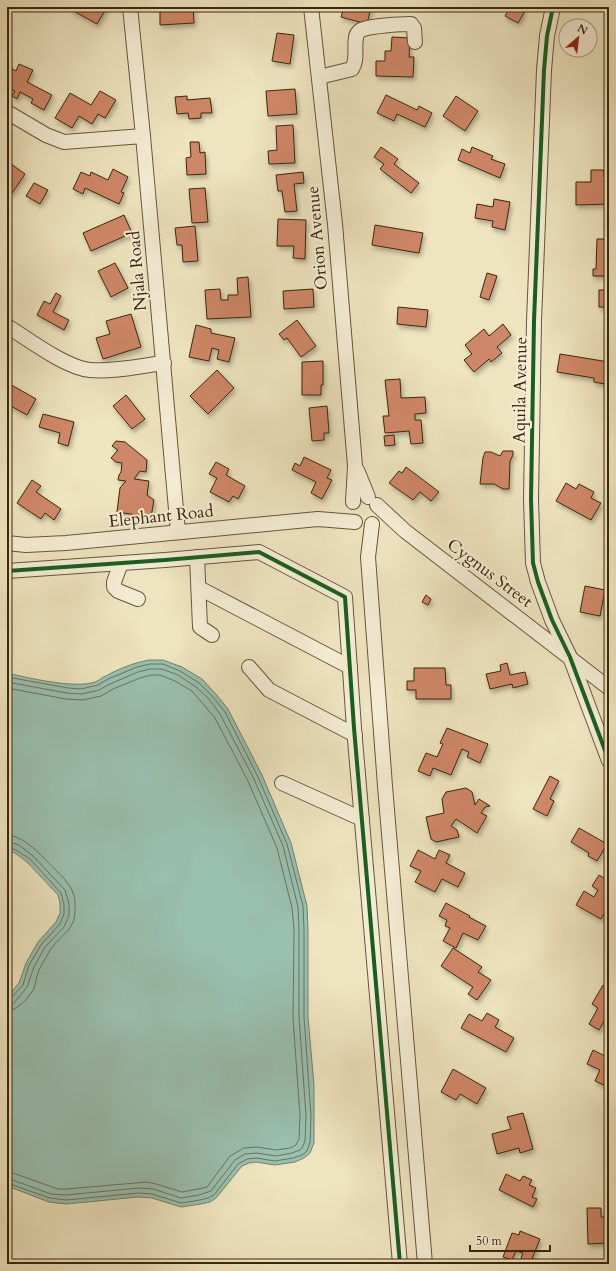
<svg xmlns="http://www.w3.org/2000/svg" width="616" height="1271" font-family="Cardo,serif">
	<defs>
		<filter id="shadow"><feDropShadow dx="2" dy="3.5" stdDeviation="2" flood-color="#0004"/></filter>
	</defs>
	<rect width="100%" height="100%" fill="#eee4bf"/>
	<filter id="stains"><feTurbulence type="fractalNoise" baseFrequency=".005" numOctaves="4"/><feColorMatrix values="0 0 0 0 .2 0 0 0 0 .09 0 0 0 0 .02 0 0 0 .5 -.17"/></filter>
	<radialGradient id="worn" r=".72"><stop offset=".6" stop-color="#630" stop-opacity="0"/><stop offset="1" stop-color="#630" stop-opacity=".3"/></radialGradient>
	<path fill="#99bfaf" stroke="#73826e" d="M 149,660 L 163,660 L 182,667 L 202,679 L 215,693 L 228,709 L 262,775 L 291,843 L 307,906 L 308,929 L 308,1017 L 314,1085 L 314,1143 L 310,1153 L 304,1158 L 295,1162 L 275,1165 L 256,1162 L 249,1163 L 242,1166 L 216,1198 L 210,1202 L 201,1204 L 181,1207 L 152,1198 L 138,1197 L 66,1204 L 49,1202 L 7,1186 L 7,997 L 19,983 L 26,963 L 38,942 L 56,922 L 60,913 L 60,903 L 58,895 L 27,862 L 15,853 L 7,850 L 7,673 C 29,678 75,689 95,682 C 99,681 102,677 106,676 C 120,668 134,663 149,660 Z"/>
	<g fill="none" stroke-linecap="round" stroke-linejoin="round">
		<g stroke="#6a735e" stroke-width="1">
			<polyline points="7,677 68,688 81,689 98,685 108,679 137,667 150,664 163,664 180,671 199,683 212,696 225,712 258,777 287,844 303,906 304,930 304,1017 311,1116 310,1142 307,1151 302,1155 293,1158 275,1161 256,1158 247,1159 238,1164 214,1195 208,1198 200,1200 181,1203 152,1194 139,1193 66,1200 50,1198 7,1183"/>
			<polyline points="7,682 67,693 82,694 99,690 110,684 138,672 150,669 162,669 178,675 196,687 209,699 220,714 254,779 283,846 298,907 299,930 299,1017 306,1116 305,1141 302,1148 300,1150 292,1153 276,1156 256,1153 245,1154 235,1160 211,1191 199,1195 181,1198 153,1189 139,1188 66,1195 51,1194 7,1178"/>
			<polyline points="7,688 66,699 82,700 101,696 113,689 140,678 151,675 160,675 175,681 192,691 215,718 248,781 277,848 292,908 294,930 293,1018 300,1116 299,1139 296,1145 290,1148 276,1150 257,1147 244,1148 230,1156 207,1187 198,1189 182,1192 156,1184 147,1182 66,1189 58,1189 13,1173 7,1172"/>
			<path d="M 7,835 C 22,836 35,849 45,859 C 56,872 75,884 75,903 C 77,933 61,932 49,952 C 46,957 43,963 40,968 C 37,974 36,982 34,988 C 29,998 18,1010 7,1011"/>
			<polyline points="7,841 19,845 33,856 65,890 69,904 69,915 64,927 45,947 34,967 27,987 14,1003 7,1005"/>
			<polyline points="7,847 16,850 30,859 61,893 64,904 64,914 60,924 41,945 29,965 23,985 11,998 7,1000"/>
		</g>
	</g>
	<g fill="#ce8767" stroke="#3b270c" filter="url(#shadow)">
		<polygon points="71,7 107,7 97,24 70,9"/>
		<polygon points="160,7 193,7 194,23 160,25"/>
		<polygon points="344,7 371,7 367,24 341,17"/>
		<polygon points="510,7 519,7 525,11 518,23 505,16"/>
		<polygon points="277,33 294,35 290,64 272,61"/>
		<polygon points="392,37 410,38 409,57 414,57 413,77 376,76 376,61 385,61 385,51 391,51"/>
		<polygon points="19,64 33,70 27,82 52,95 44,110 31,103 33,99 20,92 17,99 12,96 15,91 7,87 7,66 16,71"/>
		<polygon points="295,89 297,114 268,116 266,91"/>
		<polygon points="100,91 116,100 105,118 98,114 92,124 79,116 72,128 55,118 70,93 91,105"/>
		<polygon points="386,95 417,110 419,106 432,113 425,127 397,114 394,121 377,113"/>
		<polygon points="187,96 187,100 210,98 212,113 201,113 201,118 189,119 188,113 177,114 175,97"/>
		<polygon points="456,96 478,111 465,131 443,116"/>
		<polygon points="293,125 295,163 269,164 268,151 277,150 276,126"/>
		<polygon points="609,135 609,149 604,147"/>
		<polygon points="190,142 199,142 200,153 205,152 206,174 187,175 186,158 191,157"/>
		<polygon points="381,147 398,159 394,164 419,183 411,193 380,169 384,164 374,157"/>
		<polygon points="472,147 493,156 491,159 505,164 500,178 458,160 462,149 470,153"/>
		<polygon points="7,161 25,174 12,193 7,190"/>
		<polygon points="113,169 128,177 121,192 124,193 119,204 85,188 83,194 73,189 81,172 90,176 91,172 108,180"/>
		<polygon points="591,170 604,170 604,177 609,177 609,204 576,205 576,182 591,182"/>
		<polygon points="303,172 304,183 294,184 297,211 285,212 282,191 278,191 276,175"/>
		<polygon points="34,183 48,190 40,204 26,196"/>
		<polygon points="205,188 208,222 192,223 189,189"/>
		<polygon points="494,199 510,202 505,230 492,227 493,221 475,218 477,204 493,207"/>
		<polygon points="124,215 132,233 91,251 83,233"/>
		<polygon points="278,219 306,220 305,259 293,258 294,246 277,246"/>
		<polygon points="375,225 423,233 419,253 372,245"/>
		<polygon points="195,226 198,261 183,262 182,245 177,245 175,228"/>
		<polygon points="597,239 609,239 609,276 593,276 593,269 596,269"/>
		<polygon points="115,263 128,288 111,297 98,271"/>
		<polygon points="487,273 497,276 489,300 480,297"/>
		<polygon points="248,277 251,317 207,319 205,290 220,289 221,300 228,300 228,295 238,295 237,278"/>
		<polygon points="313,289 314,307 284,309 283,291"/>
		<rect x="599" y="290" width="10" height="17"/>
		<polygon points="56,293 61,296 53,312 69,320 64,330 37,315 44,301 50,304"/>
		<polygon points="398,307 428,310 426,327 397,324"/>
		<polygon points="131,314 141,347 103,359 96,338 110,334 106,321"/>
		<polygon points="297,320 316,346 301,357 287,338 284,340 279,334"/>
		<polygon points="503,324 511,335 497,347 502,353 491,362 489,359 474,372 464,360 472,354 465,345 484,329 489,336"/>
		<polygon points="196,325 211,329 211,333 235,338 229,362 217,359 219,350 212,348 209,361 189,357"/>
		<polygon points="560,354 609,362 605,384 594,382 594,378 557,372"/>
		<polygon points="323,361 323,385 321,385 321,395 302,395 302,362"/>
		<polygon points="217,370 234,388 208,414 190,396"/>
		<polygon points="400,379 401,398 425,397 426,413 415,414 415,420 421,420 423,443 411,444 409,431 385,433 383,416 389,416 385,380"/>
		<polygon points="8,383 36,399 27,415 9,405 7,409"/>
		<polygon points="126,395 145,419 132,429 113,406"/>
		<polygon points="327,406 329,433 324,433 324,440 312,441 309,408"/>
		<polygon points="43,414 74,422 68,446 58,443 60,433 39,427"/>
		<polygon points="394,435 395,445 385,446 384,436"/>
		<polygon points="116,441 125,442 147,460 146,472 140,471 134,479 149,481 147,495 154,500 151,517 117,512 120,488 126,481 118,480 119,475 121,472 122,463 116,462 111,458 118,450 112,446"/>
		<polygon points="503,451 513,451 513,455 510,461 509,489 503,489 494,484 480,484 483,458 485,452 491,452 500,456"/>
		<polygon points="304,457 331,470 327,478 332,480 322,499 311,493 316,482 292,470 295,463 300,466"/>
		<polygon points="216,462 229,469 226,475 245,486 238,499 233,496 229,502 210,492 217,478 209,474"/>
		<polygon points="406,467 439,492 431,501 420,492 413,500 389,483 399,471 402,473"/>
		<polygon points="32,480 41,486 36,492 61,509 54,520 45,513 41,519 17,503"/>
		<polygon points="566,483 576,489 579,484 594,492 591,498 601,503 591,520 556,501"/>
		<polygon points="585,586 605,590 600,616 580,612"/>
		<polygon points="426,595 431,599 428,605 422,602"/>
		<polygon points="507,663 510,675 525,672 528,684 513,688 512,684 490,689 486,674 501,671 500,665"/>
		<polygon points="414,668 445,668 446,685 451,685 451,699 416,699 416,690 407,690 407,681 414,681"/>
		<polygon points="447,728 488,744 480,763 467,757 469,752 462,749 451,775 433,768 430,776 418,771 426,753 437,757 443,744 440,743"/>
		<polygon points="550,776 559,781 550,799 554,801 547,816 533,809"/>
		<polygon points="466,788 472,792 475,805 479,799 490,806 485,807 481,813 487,816 477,833 456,819 451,826 457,830 459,837 436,842 431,839 426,817 444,813 442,799 446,792"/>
		<polygon points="579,828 607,844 597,861 588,856 589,853 571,842"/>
		<polygon points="418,850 435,859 439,850 450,855 446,863 465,873 458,887 442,879 435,892 415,882 421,871 410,866"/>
		<polygon points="599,875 609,881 609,905 601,919 576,905 584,891 594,897 598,890 592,886"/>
		<polygon points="446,903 470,916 469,917 486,926 478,940 463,933 456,948 443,941 450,928 445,926 447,920 439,916"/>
		<polygon points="453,948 482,967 478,972 491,980 477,1000 468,994 473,987 441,966"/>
		<polygon points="603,985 609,989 609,1024 604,1021 599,1030 589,1024 598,1008 592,1004"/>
		<polygon points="487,1013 499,1020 495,1027 514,1038 506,1052 461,1028 469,1014 482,1021"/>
		<polygon points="593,1050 609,1058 609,1079 606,1086 595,1081 600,1070 587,1064"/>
		<polygon points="453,1069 486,1088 477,1104 460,1094 456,1100 441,1092"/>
		<polygon points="523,1113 533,1149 520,1153 519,1148 497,1154 492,1134 511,1129 507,1117"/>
		<rect x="605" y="1163" width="4" height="9"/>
		<polygon points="506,1174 520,1181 523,1176 532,1180 529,1185 536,1188 532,1197 537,1199 533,1207 499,1190"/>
		<polygon points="587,1208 601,1208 601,1217 609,1217 609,1225 607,1225 608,1233 609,1233 609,1243 588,1244"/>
		<polygon points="520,1231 540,1239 530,1264 520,1261 523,1253 516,1251 512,1260 503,1257 512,1233 519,1235"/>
	</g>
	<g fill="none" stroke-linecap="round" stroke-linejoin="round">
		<g stroke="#685639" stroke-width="16">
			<g id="minor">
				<polyline points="130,7 143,136 178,532"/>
				<polyline points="311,7 335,224 355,466 353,502"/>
				<polyline points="553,7 547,36 544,70 534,321 531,499 533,563 538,582 552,620 570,657 609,761"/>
				<path d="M 319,77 L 352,69 C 358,59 354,49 356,38 C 356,35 358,32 361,30 C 369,26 401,24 411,24 L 414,28 L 415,42"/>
				<polyline points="7,112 46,135 64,142 143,136"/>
				<path d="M 7,326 C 28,339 66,368 90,370 C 114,372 140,366 164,363"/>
				<polyline points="357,470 368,497"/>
				<polyline points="377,505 405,531 609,688"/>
				<polyline points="372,524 368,557 385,786 425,1264"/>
				<polyline points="7,543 26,545 66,543 318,519 355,522"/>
				<polyline points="197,557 200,627 212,635"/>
				<polyline points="121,563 114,582 114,587 118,591 138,599"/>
				<polyline points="7,571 165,560 259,552 345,597 354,728 400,1264"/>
				<polyline points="199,588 350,667"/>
				<polyline points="249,667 269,690 355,735"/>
				<polyline points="282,783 362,819"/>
			</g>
		</g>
		<use href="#minor" stroke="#f4edd5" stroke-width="14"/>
		<g stroke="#f4edd5" stroke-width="6">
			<g id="cycleway">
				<polyline points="553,7 547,36 544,70 534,321 531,499 533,563 538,582 552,620 570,657 609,761"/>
				<polyline points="7,571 165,560 259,552 345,597 354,728 400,1264"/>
			</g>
		</g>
		<use href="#cycleway" stroke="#1b5e20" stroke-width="4"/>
	</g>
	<g text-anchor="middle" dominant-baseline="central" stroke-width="4" stroke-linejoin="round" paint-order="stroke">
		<g font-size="17" fill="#3b270c" stroke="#f4edd5">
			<text transform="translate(317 238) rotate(-95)">Orion Avenue</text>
			<text transform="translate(137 271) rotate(-95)">Njala Road</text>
			<text transform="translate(520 390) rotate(-89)">Aquila Avenue</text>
			<text transform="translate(161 516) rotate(-6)">Elephant Road</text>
			<text transform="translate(490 573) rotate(37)">Cygnus Street</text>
		</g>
	</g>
	<rect width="616" height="1271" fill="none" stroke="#eee4bf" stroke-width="24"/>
	<rect x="8" y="8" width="600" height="1255" fill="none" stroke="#3b270c" stroke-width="2"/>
	<rect x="12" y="12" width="592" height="1247" fill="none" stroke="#3b270c"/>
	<g transform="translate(578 38) rotate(28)"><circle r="19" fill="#f4edd5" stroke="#aa9e85"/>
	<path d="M0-3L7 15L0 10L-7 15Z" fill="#8f2418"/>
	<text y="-6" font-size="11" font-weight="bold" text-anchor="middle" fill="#3b270c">N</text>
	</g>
	<path d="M470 1245v6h80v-6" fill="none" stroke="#3b270c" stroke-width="2"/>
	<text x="476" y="1245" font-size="12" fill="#3b270c" stroke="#f4edd5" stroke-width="3" paint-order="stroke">50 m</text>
	<rect width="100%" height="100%" filter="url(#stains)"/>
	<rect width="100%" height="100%" fill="url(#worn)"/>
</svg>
